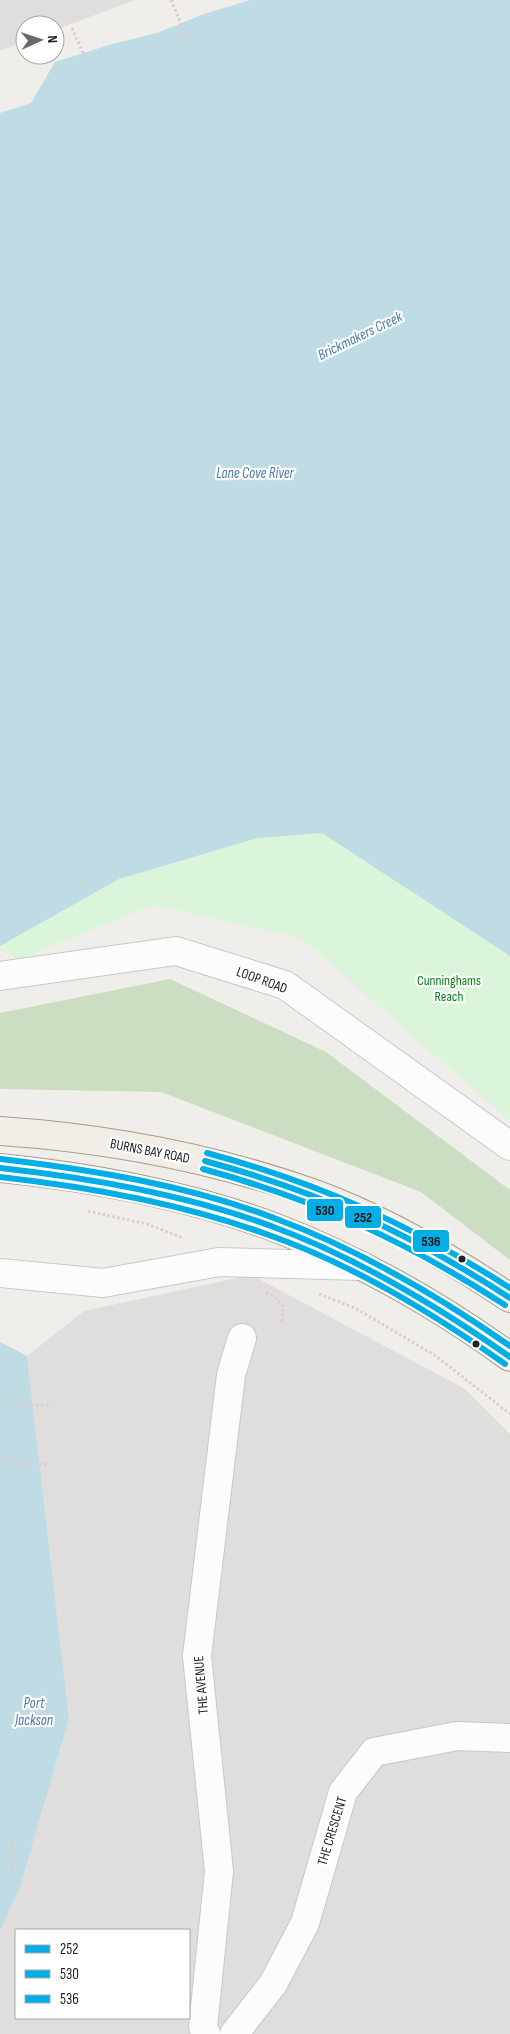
<svg xmlns="http://www.w3.org/2000/svg" width="510" height="2034" font-family="'Sofia Sans Condensed',sans-serif">
	<rect width="100%" height="100%" fill="#f0eeeb"/>
	<g fill="#dfdedc" fill-rule="evenodd">
		<polygon points="0,0 135,0 55,30 55,25 25,25 25,41 0,51"/>
		<path d="M 251,1275 L 465,1389 L 510,1434 L 510,2034 L 0,2034 L 0,1931 L 20,1887 L 69,1719 L 27,1356 L 84,1311 ZM 16,1930 L 189,1930 L 189,2018 L 16,2018 Z"/>
	</g>
	<polygon fill="#cbdec1" points="170,979 326,1052 510,1190 510,1260 421,1192 161,1092 0,1089 0,1013"/>
	<polygon fill="#daf5da" points="322,833 510,956 510,1121 301,938 154,905 19,959 0,950 0,946 119,879 258,838"/>
	<g fill="#bfdbe3">
		<polygon points="250,0 510,0 510,956 322,833 258,838 119,879 0,946 0,113 31,103 55,62 109,45 157,33 204,14"/>
		<polygon points="0,1342 27,1356 69,1719 20,1887 0,1931"/>
	</g>
	<g fill="none" stroke-linecap="round" stroke-linejoin="round">
		<g stroke="#c9c8c7" stroke-width="30">
			<g id="minor">
				<polyline points="0,976 176,951 285,985 510,1146"/>
				<polyline points="0,1273 103,1283 219,1262 362,1266"/>
				<polyline points="206,2034 203,2027 219,1871 197,1656 231,1375 242,1338"/>
				<polyline points="234,2034 273,1984 305,1923 343,1792 374,1752 457,1736 510,1738"/>
			</g>
		</g>
		<g stroke="#a79c86" stroke-width="30">
			<g id="major">
				<path d="M 0,1131 C 105,1138 209,1157 309,1192 C 380,1217 447,1256 510,1298"/>
				<path d="M 0,1168 C 89,1177 186,1195 271,1226 C 355,1258 437,1304 510,1357"/>
			</g>
		</g>
		<g stroke="#dccecd" stroke-width="3" stroke-dasharray="2.5 2.5" stroke-linecap="butt">
			<polyline points="171,0 187,38 177,42"/>
			<polyline points="72,28 86,60"/>
			<polyline points="88,1211 147,1224 183,1238"/>
			<polyline points="266,1293 274,1296 283,1306 282,1322"/>
			<polyline points="319,1294 355,1308 436,1356 510,1414"/>
			<polyline points="6,1403 52,1406"/>
			<polyline points="0,1461 47,1465"/>
			<polyline points="12,1872 12,1838"/>
		</g>
		<use href="#minor" stroke="#fdfcfc" stroke-width="28"/>
		<use href="#major" stroke="#f3ede7" stroke-width="28"/>
		<g stroke="#fff" stroke-width="10">
			<g id="bus-1">
				<path d="M 205,1161 C 320,1192 410,1233 510,1298"/>
				<path d="M 0,1168 C 92,1178 184,1194 271,1226 C 356,1257 436,1305 510,1357"/>
			</g>
		</g>
		<g stroke="#fff" stroke-width="10">
			<g id="bus-2">
				<path d="M 203,1169 C 317,1200 406,1241 505,1305"/>
				<path d="M 0,1177 C 90,1187 180,1203 266,1234 C 352,1264 431,1312 505,1364"/>
			</g>
		</g>
		<g stroke="#fff" stroke-width="10">
			<g id="bus-3">
				<path d="M 207,1153 C 319,1183 412,1225 510,1288"/>
				<path d="M 1,1159 C 93,1170 187,1185 274,1218 C 358,1249 437,1295 510,1346"/>
			</g>
		</g>
		<use href="#bus-1" stroke="#02aee5" stroke-width="6"/>
		<use href="#bus-2" stroke="#02aee5" stroke-width="6"/>
		<use href="#bus-3" stroke="#02aee5" stroke-width="6"/>
	</g>
	<g fill="#222" stroke="#fff" stroke-width="2">
		<circle cx="462" cy="1259" r="4.5"/>
		<circle cx="476" cy="1344" r="4.5"/>
	</g>
	<g text-anchor="middle" dominant-baseline="central" stroke-width="4.5" stroke-linejoin="round" paint-order="stroke">
		<g font-size="14" fill="#222" stroke="#fff">
			<text transform="translate(262 980) rotate(20)">LOOP ROAD</text>
			<text transform="translate(150 1151) rotate(11)">BURNS BAY ROAD</text>
			<text transform="translate(201 1685) rotate(-95)">THE AVENUE</text>
			<text transform="translate(332 1831) rotate(-73)">THE CRESCENT</text>
		</g>
		<g font-size="14" fill="#0c8416" stroke="#fff">
			<text x="449" y="980">Cunninghams<tspan x="449" dy="16">Reach</tspan></text>
		</g>
		<g font-size="15" font-style="italic" fill="#4a7aab" stroke="#fff">
			<text transform="translate(360 336) rotate(-26)">Brickmakers Creek</text>
			<text x="255" y="473">Lane Cove River</text>
			<text x="34" y="1703">Port<tspan x="34" dy="17">Jackson</tspan></text>
		</g>
	</g>
	<g stroke="#fff" stroke-width="2">
		<rect x="306" y="1198" width="38" height="24" rx="5" fill="#02aee5"/>
		<rect x="344" y="1205" width="38" height="24" rx="5" fill="#02aee5"/>
		<rect x="412" y="1229" width="38" height="24" rx="5" fill="#02aee5"/>
	</g>
	<g font-size="14" text-anchor="middle" font-weight="bold" fill="#111">
		<text x="325" y="1215">530</text>
		<text x="363" y="1222">252</text>
		<text x="431" y="1246">536</text>
	</g>
	<rect x="15" y="1929" width="175" height="90" fill="#ffffff" stroke="#a7a7a7"/>
	<rect x="25" y="1945" width="25" height="8" fill="#02aee5" stroke="#a7a7a7"/>
	<text x="60" y="1954" font-size="15" fill="#222222">252</text>
	<rect x="25" y="1970" width="25" height="8" fill="#02aee5" stroke="#a7a7a7"/>
	<text x="60" y="1979" font-size="15" fill="#222222">530</text>
	<rect x="25" y="1995" width="25" height="8" fill="#02aee5" stroke="#a7a7a7"/>
	<text x="60" y="2004" font-size="15" fill="#222222">536</text>
	<g transform="translate(40 40) rotate(87)"><circle r="24" fill="#ffffff" stroke="#a7a7a7"/>
	<path d="M0-4L9 19L0 12L-9 19Z" fill="#6a6968"/>
	<text y="-8" font-size="14" font-weight="bold" text-anchor="middle" fill="#222222">N</text>
	</g>
</svg>
